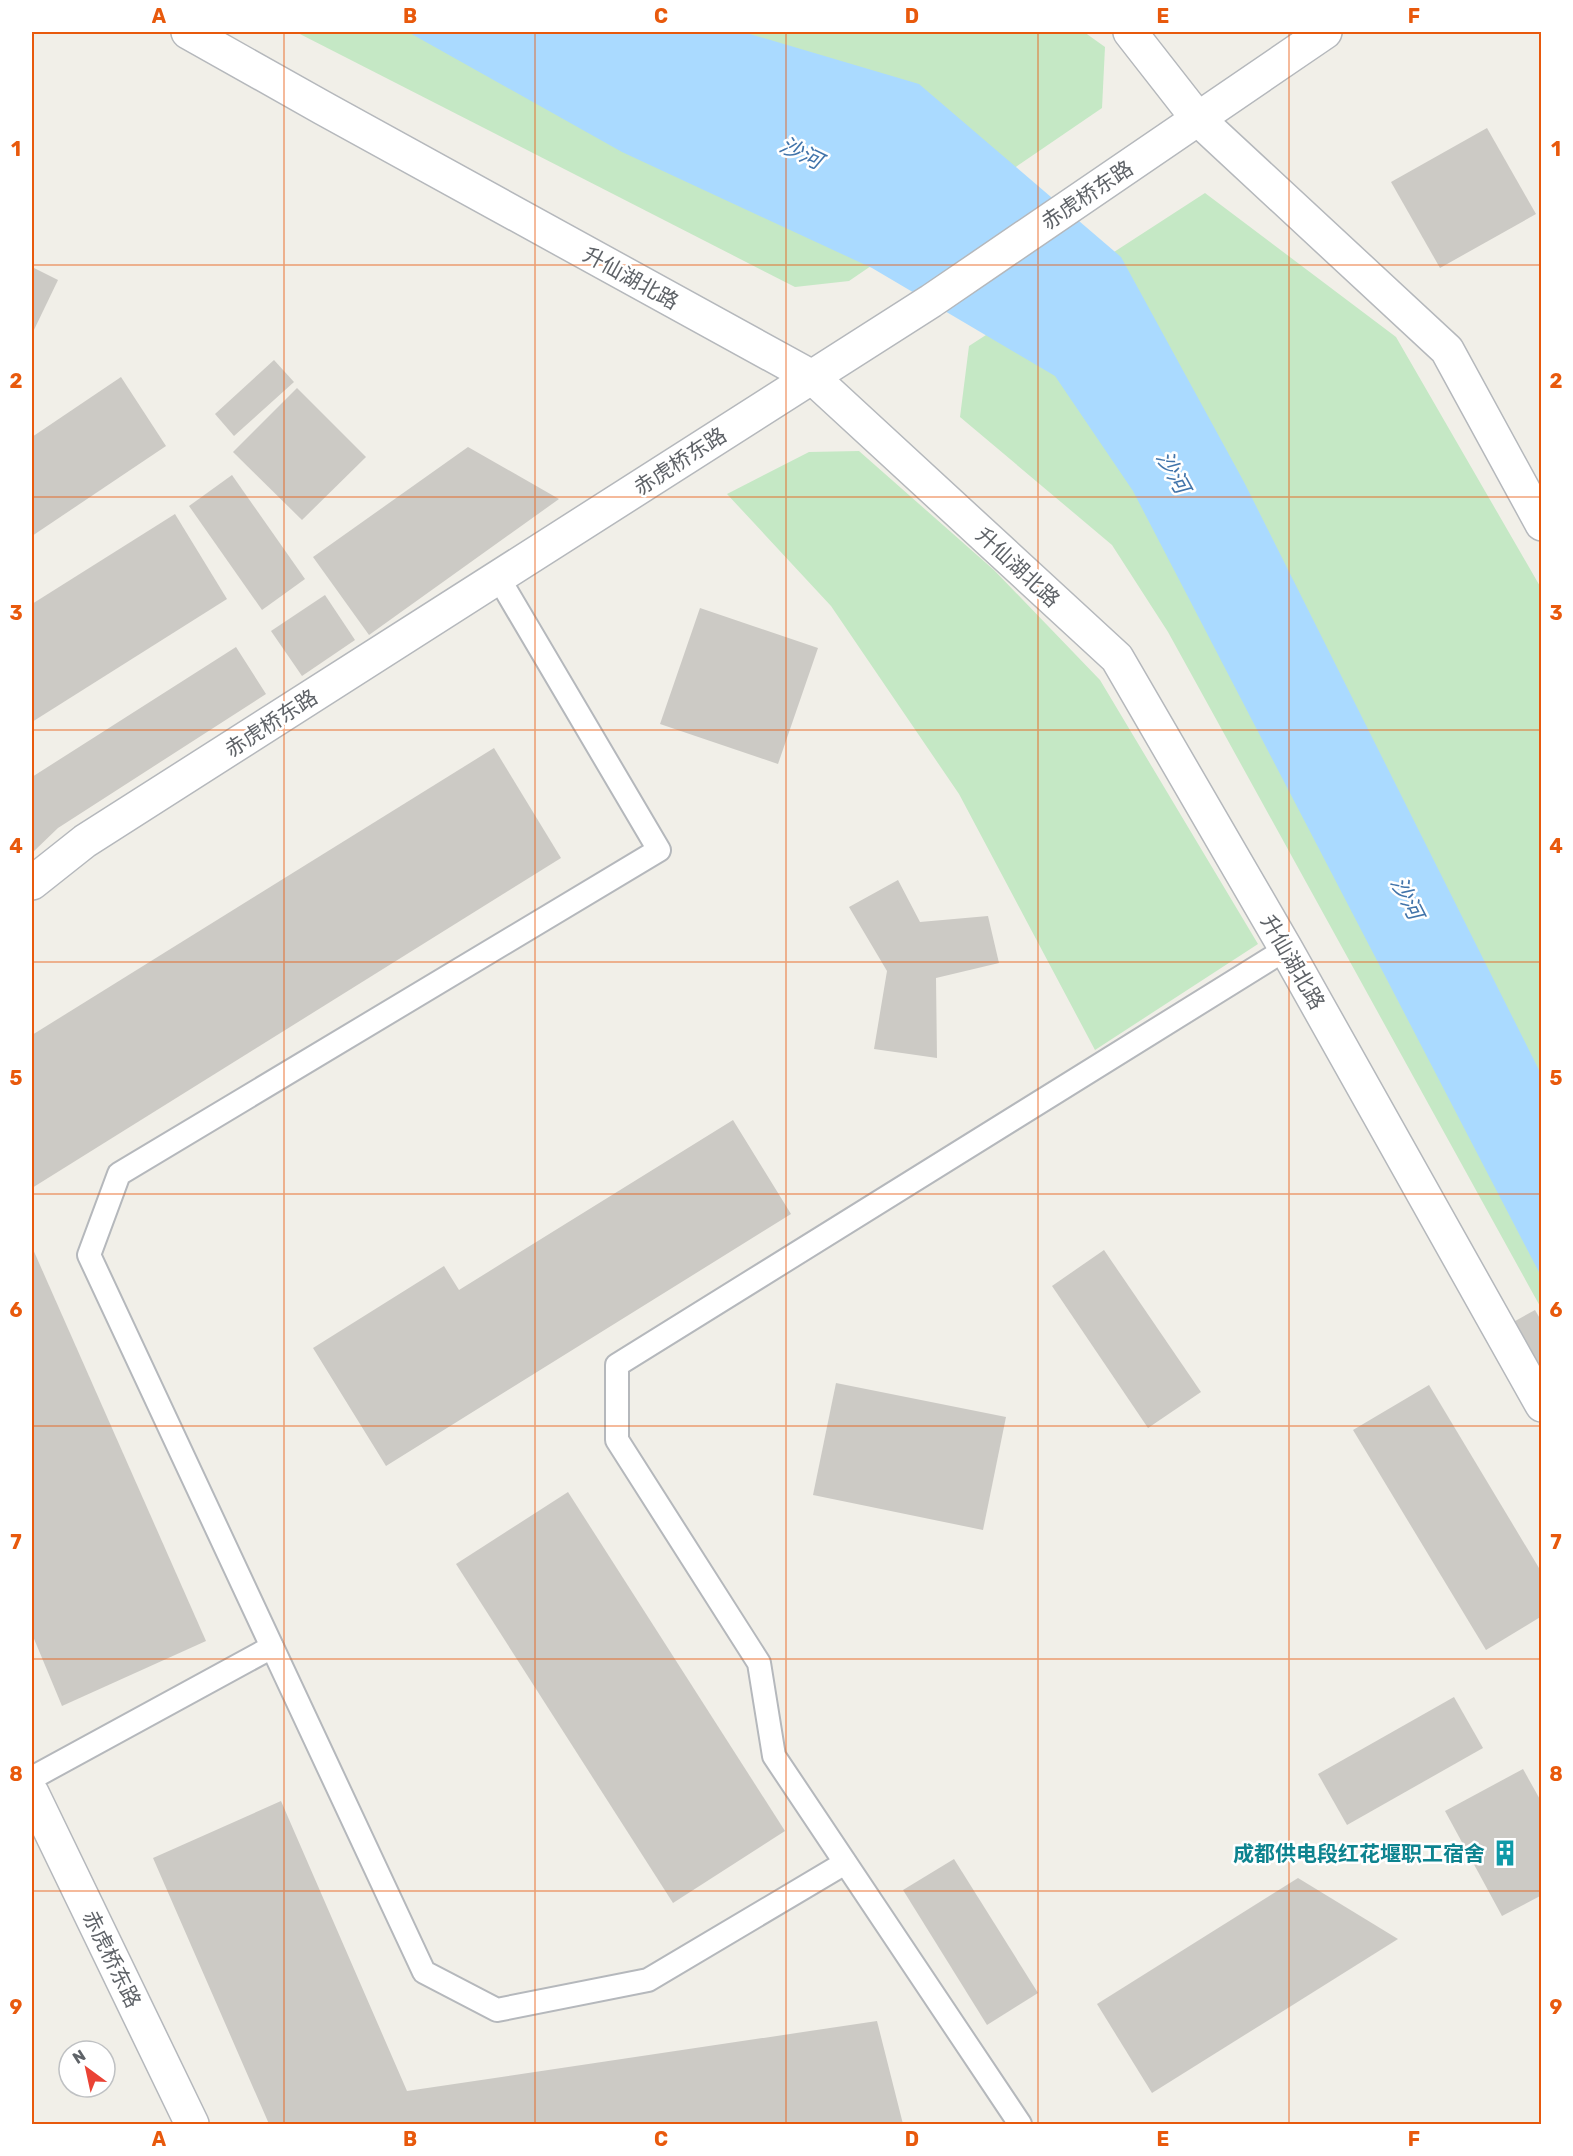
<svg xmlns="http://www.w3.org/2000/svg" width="1573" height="2156" font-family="Rubik,'Noto Sans SC',sans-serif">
	<rect width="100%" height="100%" fill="#f1efe8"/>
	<g fill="#c5e8c5">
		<polygon points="296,32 1084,32 1105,47 1102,108 849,281 795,287"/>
		<polygon points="1205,193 1396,337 1541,588 1541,1308 1168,632 1112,545 960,417 969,346"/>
		<polygon points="859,451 994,570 1100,680 1258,944 1095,1050 959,794 831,606 727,494 809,452"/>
	</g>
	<polygon fill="#aadaff" points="408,32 743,32 919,84 1121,257 1244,482 1541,1074 1541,1276 1133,491 1055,376 872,268 622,152"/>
	<g fill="#cccac5">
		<polygon points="1487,128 1536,214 1440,268 1391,182"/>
		<polygon points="32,267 58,280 32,334"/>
		<polygon points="274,360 294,382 234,436 215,414"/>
		<polygon points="121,377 166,446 32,536 32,437"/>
		<polygon points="297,388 366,457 302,520 233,452"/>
		<polygon points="468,447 559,499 369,635 313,557"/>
		<polygon points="232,475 305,579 262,610 189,506"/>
		<polygon points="175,514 227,599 32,722 32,604"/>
		<polygon points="325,595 355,640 302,676 271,631"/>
		<polygon points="700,608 818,648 778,764 660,724"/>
		<polygon points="236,647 266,694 58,828 32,853 32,777"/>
		<polygon points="494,748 561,858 32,1188 32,1035"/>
		<polygon points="898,880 920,922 988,916 999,963 936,978 937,1058 874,1049 887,971 849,907"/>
		<polygon points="733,1120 791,1214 386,1466 313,1348 444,1266 459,1290"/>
		<polygon points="32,1247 206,1641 62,1706 32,1634"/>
		<polygon points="1104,1250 1201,1392 1148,1428 1052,1286"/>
		<polygon points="1535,1310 1542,1322 1542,1389 1508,1325"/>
		<polygon points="836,1383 1006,1417 983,1530 813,1495"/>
		<polygon points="1429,1385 1542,1573 1542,1616 1486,1650 1353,1430"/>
		<polygon points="568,1492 785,1831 673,1903 456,1564"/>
		<polygon points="1454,1697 1483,1748 1347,1825 1318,1774"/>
		<polygon points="1523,1769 1542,1803 1542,1895 1502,1916 1445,1811"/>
		<polygon points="281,1801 407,2091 877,2021 903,2124 269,2124 153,1858"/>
		<polygon points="954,1859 1038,1993 987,2025 903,1890"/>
		<polygon points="1298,1878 1398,1939 1152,2093 1097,2004"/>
	</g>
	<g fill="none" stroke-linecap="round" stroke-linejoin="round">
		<g stroke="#b5b8bc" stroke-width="26">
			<g id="service">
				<polyline points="498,577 659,850 119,1174 89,1255 424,1972 497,2010 648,1980 845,1863"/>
				<polyline points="32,1778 272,1647"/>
				<polyline points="1020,2124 774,1756 759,1663 617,1440 617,1365 1286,949"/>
			</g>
		</g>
		<g stroke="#b5b8bc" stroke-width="36">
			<g id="minor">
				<polyline points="188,32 323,108 812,377 1117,658 1286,949 1542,1405"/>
				<polyline points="1130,32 1198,119 1447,350 1542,524"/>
				<polyline points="32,883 85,841 931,301 1325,32"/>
				<polyline points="32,1793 192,2124"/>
			</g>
		</g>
		<use href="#service" stroke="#fff" stroke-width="22"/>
		<use href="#minor" stroke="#fff" stroke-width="33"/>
	</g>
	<path fill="none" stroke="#e8590c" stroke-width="1.5" stroke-opacity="0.55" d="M 284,32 L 284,2124M 535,32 L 535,2124M 786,32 L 786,2124M 1038,32 L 1038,2124M 1289,32 L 1289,2124M 32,265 L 1542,265M 32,497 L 1542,497M 32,730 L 1542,730M 32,962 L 1542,962M 32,1194 L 1542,1194M 32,1426 L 1542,1426M 32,1659 L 1542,1659M 32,1891 L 1542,1891"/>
	<defs>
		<g id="building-bare" transform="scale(2.07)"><path d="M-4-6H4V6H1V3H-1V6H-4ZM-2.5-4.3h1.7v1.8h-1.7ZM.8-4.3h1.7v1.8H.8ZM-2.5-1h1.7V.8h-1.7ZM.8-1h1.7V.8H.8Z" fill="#0f9aa8" stroke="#fff" stroke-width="2.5" paint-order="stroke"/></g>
	</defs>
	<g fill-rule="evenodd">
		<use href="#building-bare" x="1505" y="1853"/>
	</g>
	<g text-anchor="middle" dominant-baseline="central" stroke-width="5" stroke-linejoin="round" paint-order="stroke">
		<g font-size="21" fill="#5f6368" stroke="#fff">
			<text transform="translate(1087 195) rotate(-34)">赤虎桥东路</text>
			<text transform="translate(631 278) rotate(29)">升仙湖北路</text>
			<text transform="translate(680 461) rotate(-33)">赤虎桥东路</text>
			<text transform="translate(1018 567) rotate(43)">升仙湖北路</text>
			<text transform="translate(271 723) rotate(-33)">赤虎桥东路</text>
			<text transform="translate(1293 962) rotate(60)">升仙湖北路</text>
			<text transform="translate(112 1959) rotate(64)">赤虎桥东路</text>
		</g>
		<g font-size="21" font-weight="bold" fill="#0d838f" stroke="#fff" text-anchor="end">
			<text x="1485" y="1853">成都供电段红花堰职工宿舍</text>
		</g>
		<g font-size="22" font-style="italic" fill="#4174aa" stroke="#fff">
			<text transform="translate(801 153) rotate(26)">沙河</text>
			<text transform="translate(1173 472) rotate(61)">沙河</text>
			<text transform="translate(1407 898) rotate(63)">沙河</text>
		</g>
	</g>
	<rect width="1573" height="2156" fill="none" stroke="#ffffff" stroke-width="66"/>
	<g transform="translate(87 2069) rotate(327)"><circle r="28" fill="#ffffff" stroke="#bfc1c3" stroke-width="1.5"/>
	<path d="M0-4.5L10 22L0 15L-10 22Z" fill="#ea4335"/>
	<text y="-9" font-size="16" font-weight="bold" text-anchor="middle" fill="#5f6368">N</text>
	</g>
	<rect x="33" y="33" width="1507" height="2090" fill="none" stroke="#e8590c" stroke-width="2"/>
	<g font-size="20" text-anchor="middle" font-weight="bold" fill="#e8590c">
		<text x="159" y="23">A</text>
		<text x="410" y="23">B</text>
		<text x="661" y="23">C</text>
		<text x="912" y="23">D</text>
		<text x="1163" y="23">E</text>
		<text x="1414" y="23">F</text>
		<text x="16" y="156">1</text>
		<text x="1556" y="156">1</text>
		<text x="16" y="388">2</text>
		<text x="1556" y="388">2</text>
		<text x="16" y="620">3</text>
		<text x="1556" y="620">3</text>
		<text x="16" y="853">4</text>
		<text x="1556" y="853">4</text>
		<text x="16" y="1085">5</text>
		<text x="1556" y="1085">5</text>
		<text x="16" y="1317">6</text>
		<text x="1556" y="1317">6</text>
		<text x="16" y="1549">7</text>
		<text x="1556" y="1549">7</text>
		<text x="16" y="1781">8</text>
		<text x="1556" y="1781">8</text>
		<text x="16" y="2014">9</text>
		<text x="1556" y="2014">9</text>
		<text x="159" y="2146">A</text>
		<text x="410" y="2146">B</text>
		<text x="661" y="2146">C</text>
		<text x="912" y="2146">D</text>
		<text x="1163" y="2146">E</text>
		<text x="1414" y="2146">F</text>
	</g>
</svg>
